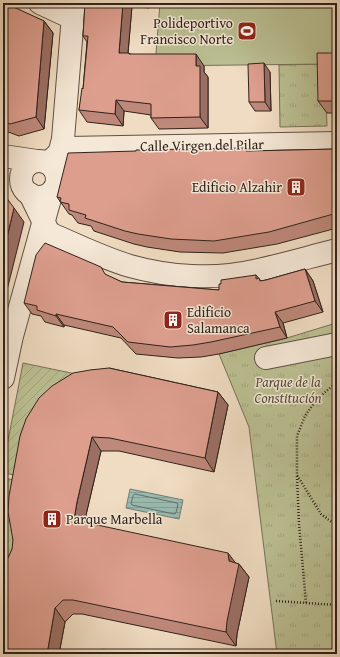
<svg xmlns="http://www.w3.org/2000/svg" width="340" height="657" font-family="'Gentium Book Plus',serif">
	<defs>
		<pattern id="grass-tufts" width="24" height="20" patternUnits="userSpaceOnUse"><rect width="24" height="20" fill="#bbc093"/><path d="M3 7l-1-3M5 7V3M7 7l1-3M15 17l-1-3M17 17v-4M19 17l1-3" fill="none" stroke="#a1a57e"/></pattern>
		<pattern id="garden-furrows" width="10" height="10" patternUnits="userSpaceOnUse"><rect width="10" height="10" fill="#bbc093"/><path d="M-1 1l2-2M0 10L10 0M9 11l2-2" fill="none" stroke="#a1a57e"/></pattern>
		<pattern id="water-rules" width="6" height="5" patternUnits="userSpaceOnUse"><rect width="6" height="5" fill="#9abcb3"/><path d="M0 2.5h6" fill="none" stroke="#85a199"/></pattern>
	</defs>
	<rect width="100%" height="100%" fill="#f0dcc2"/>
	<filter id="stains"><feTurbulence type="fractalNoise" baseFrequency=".005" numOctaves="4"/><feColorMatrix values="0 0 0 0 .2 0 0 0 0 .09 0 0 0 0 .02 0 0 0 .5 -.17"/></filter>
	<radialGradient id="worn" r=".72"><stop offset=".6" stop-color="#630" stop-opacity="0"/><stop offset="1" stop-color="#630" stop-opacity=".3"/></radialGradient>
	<g fill="url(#grass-tufts)" stroke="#767157">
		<polygon points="325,64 327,126 280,127 279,65"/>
		<polygon points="335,318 337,318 337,654 277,654 249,427 219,354 287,338 336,323"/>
	</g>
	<g fill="url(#garden-furrows)" stroke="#767157">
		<polygon points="23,363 105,380 22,476 3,473 3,466"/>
		<polygon points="3,478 21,481 15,511 3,510"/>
		<polygon points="3,513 14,514 18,557 3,554"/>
	</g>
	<polygon fill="#bbc093" stroke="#767157" points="160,3 337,3 337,60 325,64 155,66"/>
	<g fill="url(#water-rules)" stroke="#707e76">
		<polygon points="130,489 183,500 179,519 126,508"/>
		<polygon points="103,649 126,654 101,654"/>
	</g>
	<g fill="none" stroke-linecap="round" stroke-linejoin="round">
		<polygon stroke="#656f67" stroke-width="1" points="135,494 177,503 178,504 176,513 174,514 132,505 131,504 133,496"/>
		<g stroke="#605045" stroke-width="24">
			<g id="minor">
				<polyline points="40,3 72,18"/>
				<polyline points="3,156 37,161"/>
				<circle cx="39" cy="179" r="18"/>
				<polyline points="57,162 63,139 74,3"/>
				<polyline points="48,163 60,152 68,148 337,143"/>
				<path d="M 30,194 L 47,229 L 51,234 C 77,245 103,258 130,266 C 169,277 215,280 254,271 C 282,265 309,257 337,250"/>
				<polyline points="266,358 337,344"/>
				<polyline points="3,378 12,336 49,202 54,189"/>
			</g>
		</g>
		<g stroke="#30221b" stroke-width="2.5" stroke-dasharray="1 2" stroke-linecap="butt">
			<polyline points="337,382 316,400 305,416 297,436 297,475 321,514 337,526"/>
			<polyline points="297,476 299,524 306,603"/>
			<polyline points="276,601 337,605"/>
			<polyline points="336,654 337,654"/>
		</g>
		<use href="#minor" stroke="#f5e8d7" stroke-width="22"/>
	</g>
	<g fill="#be887a" stroke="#30221b">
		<polygon points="3,3 44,21 53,33 44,129 19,136 3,130"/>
		<polygon points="85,3 150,3 149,8 132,6 128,53 129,53 130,54 204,66 204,72 208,77 208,128 159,129 151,118 151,115 124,111 123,126 87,122 79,110 83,89 87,42 83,36"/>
		<polygon points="337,53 337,113 327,113 318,101"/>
		<polygon points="270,72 271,111 255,111 249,102"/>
		<polygon points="246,148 248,151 337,149 337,228 277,244 223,253 180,252 147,247 134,244 94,231 91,226 78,223 72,215 69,214 57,197"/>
		<polygon points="305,269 313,281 323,312 283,323 287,338 219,354 201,357 178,358 136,354 121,338 64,325 64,327 45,322 41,316 32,314 24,303 106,275 122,282 219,290 256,275 261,281 266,280"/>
		<polygon points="109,368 218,392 228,405 214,472 119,451 101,451 86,515 85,522 239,564 249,577 237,634 236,646 82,614 73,614 65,622 59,654 3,654 8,558"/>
	</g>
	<g fill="#9b6f63" stroke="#30221b">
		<polygon points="123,3 130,3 132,6 127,64 119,53"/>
		<polygon points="146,3 150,3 149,8"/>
		<polygon points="44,21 53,33 44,129 36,117"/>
		<polygon points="196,54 204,66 204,72 208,77 208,128 200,117 196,66"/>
		<polygon points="264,63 270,72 271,111 265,102"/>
		<polygon points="116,100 124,111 123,126 115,114"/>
		<polygon points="14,208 24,222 3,306 3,254"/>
		<polygon points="305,269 313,281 323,312 315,301"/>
		<polygon points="275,312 283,323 287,338 280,327"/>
		<polygon points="56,314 64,325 64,327 56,316"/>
		<polygon points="218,392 228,405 214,472 205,458"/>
		<polygon points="92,437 101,451 86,515 84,534 74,520 77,502"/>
		<polygon points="228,553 238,566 239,564 249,577 237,634 236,646 226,632 229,561"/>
		<polygon points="55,608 65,622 59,654 47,654"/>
	</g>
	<g fill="#dd9e8e" stroke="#30221b">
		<polygon points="3,3 5,3 44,21 36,117 10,124 3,121"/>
		<polygon points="85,3 123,3 119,53 129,53 129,54 196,54 196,66 200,66 200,117 151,118 151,104 116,100 115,114 79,110 82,88 83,89 88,36 83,36"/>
		<polygon points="317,53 337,53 337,101 318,101"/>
		<polygon points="264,63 265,102 249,102 248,64"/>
		<polygon points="246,148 246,151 337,149 337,213 269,232 214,241 171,239 138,234 125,231 85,218 86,215 69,210 69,204 60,202 61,198 57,197 68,153 136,151 136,150"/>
		<polygon points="3,193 14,208 3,254"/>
		<polygon points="45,243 101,267 105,274 122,282 219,290 219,284 221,284 221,280 256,275 256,279 259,278 260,281 266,280 305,269 315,301 275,312 280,327 211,342 193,345 170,347 128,342 113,327 56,314 56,316 37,310 37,306 24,303 36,255"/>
		<polygon points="337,258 337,293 333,259"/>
		<polygon points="109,368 218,392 205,458 110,438 92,437 77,502 74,520 228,553 229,561 239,564 227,621 226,632 73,600 63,600 55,608 47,654 3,654 3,564 8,558 12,549 13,540 8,512 9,496 20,436 26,419 39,398 52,386 73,373 90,370"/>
		<polygon points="337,418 337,460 334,453 333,433"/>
	</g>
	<defs>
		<g id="stadium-square" transform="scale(1)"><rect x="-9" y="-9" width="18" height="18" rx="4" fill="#8f2418" stroke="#f5e8d7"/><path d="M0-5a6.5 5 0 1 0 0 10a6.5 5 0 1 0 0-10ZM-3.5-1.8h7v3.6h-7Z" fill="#fff"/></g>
		<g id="building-square" transform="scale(1)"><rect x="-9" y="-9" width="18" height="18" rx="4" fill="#8f2418" stroke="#f5e8d7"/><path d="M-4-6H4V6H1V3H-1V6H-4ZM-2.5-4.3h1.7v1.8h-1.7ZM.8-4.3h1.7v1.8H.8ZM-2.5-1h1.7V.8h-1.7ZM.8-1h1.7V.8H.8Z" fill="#fff"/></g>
	</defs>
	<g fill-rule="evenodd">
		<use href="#stadium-square" x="247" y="31"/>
		<use href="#building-square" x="296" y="187"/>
		<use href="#building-square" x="173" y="320"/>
		<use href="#building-square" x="52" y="519"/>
	</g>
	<g text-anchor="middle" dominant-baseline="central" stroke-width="3" stroke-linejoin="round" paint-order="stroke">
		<g font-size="14" fill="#30221b" stroke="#f5e8d7" text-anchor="end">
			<text x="233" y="23">Polideportivo<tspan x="233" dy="16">Francisco Norte</tspan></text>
			<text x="282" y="187">Edificio Alzahir</text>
			<text x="187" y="312" text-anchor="start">Edificio<tspan x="187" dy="16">Salamanca</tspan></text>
			<text x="66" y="519" text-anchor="start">Parque Marbella</text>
		</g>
		<g font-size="14" fill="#30221b" stroke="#f5e8d7">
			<text transform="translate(202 145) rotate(-1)">Calle Virgen del Pilar</text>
		</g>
		<g font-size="14" font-style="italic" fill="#534a39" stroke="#f5e8d7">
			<text x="288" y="382">Parque de la<tspan x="288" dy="16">Constitución</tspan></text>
		</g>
	</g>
	<rect width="340" height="657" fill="none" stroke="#f0dcc2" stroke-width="16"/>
	<rect x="4" y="4" width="332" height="649" fill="none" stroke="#30221b" stroke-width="2"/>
	<rect x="8" y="8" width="324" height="641" fill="none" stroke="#30221b"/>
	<rect width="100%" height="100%" filter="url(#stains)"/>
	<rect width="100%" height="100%" fill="url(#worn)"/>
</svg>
